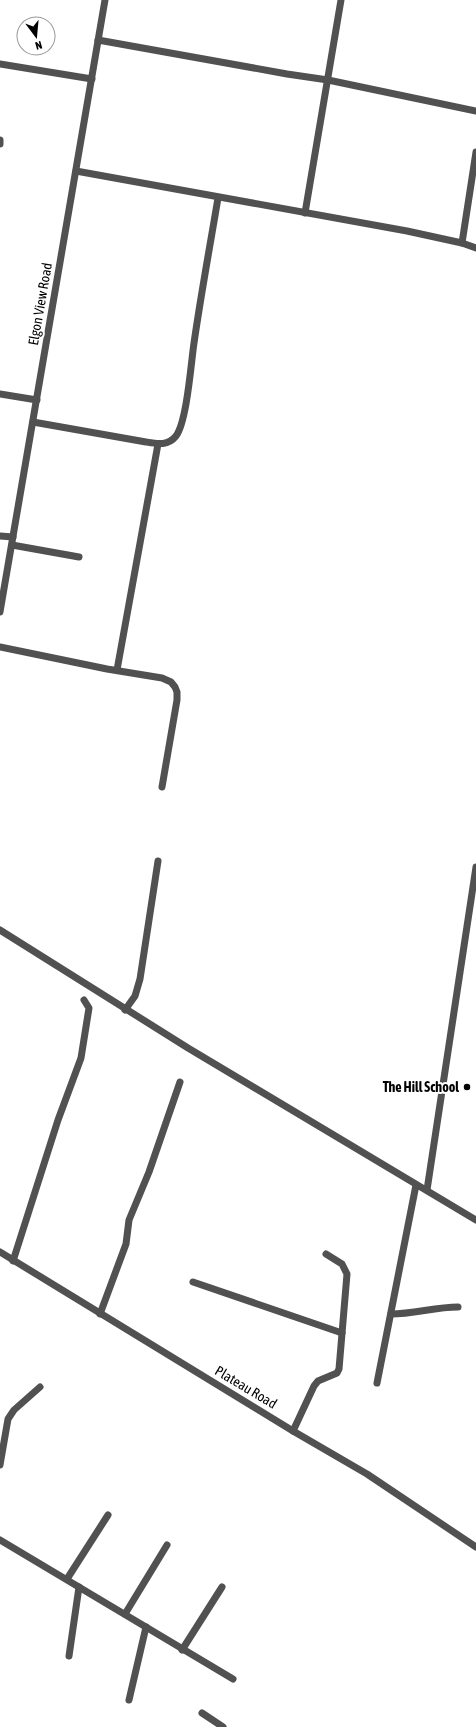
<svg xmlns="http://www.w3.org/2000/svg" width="476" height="1727" font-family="'Asap Condensed',sans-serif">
	<rect width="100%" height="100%" fill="#fff"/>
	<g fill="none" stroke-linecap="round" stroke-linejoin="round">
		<g stroke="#515151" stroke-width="7">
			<polyline points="98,40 287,74 328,80 476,111"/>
			<polyline points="0,64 92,79"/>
			<polyline points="0,140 0,144"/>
			<polyline points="76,171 407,231 462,243 476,248"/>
			<polyline points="305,213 341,0"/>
			<polyline points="462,243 476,152"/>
			<polyline points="0,394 37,400"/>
			<path d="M 33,422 L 146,442 C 158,444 168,446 176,436 C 187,421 191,363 194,343 C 201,294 210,246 218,198"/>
			<polyline points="0,536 13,537"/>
			<polyline points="12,545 79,557"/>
			<polyline points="0,612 105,0"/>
			<polyline points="0,647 107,669 162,678 171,682 175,687 177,692 177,700 162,787"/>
			<polyline points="117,670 158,444"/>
			<polyline points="0,930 188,1048 476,1220"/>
			<polyline points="125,1010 135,996 140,979 158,861"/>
			<polyline points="427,1190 476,867"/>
			<polyline points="0,1252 293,1431 367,1474 476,1547"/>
			<polyline points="13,1261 58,1120 81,1058 89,1008 84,1000"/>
			<polyline points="193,1282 342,1333"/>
			<polyline points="100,1314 126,1244 129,1220 149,1172 180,1082"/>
			<path d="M 391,1314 C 414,1314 435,1307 458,1307"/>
			<polyline points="377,1383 416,1185"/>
			<polyline points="293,1431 314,1386 318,1381 337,1373 339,1369 347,1274 342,1264 326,1254"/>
			<polyline points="0,1465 8,1419 14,1410 40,1387"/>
			<polyline points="0,1540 233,1679"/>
			<polyline points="67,1579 108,1515"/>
			<polyline points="125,1614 167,1545"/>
			<polyline points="182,1650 222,1587"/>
			<polyline points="69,1656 79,1587"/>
			<polyline points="129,1700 146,1627"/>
			<polyline points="202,1713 223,1727"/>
		</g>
	</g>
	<circle fill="#000" stroke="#fff" stroke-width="1.5" cx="467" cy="1087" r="4"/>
	<g text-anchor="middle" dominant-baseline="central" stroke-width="4" stroke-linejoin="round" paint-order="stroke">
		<g font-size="14" fill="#000" stroke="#fff">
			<text transform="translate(40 304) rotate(-80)">Elgon View Road</text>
			<text transform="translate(246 1387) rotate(31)">Plateau Road</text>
		</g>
		<g font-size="14" font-weight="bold" fill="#000" stroke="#fff" text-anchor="end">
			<text x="459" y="1087">The Hill School</text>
		</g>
	</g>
	<g transform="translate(36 36) rotate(164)"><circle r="19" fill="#ffffff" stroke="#999999"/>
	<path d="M0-3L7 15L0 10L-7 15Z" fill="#000000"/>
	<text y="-6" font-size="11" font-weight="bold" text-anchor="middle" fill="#000000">N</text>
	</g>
</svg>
